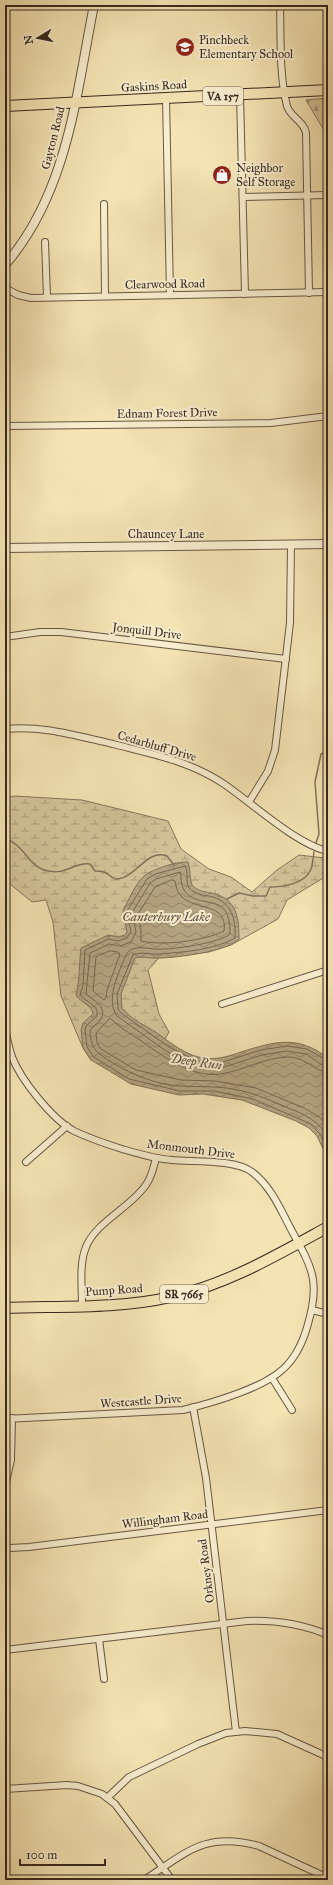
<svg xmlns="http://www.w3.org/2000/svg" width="333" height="1885" font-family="'IM FELL Great Primer',serif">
	<defs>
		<pattern id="wetland-marsh" width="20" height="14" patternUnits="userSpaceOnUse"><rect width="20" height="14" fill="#d4c39a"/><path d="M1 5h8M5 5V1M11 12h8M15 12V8" fill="none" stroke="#ad9e7d"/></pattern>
		<pattern id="cemetery-stones" width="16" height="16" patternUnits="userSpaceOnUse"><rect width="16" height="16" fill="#d4c39a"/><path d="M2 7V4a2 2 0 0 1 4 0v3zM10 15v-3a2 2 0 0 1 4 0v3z" fill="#ad9e7d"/></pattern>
		<pattern id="water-waves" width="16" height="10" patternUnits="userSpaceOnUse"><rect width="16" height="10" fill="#b4a381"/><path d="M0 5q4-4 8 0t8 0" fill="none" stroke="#938569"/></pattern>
	</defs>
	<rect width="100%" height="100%" fill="#f4e3b3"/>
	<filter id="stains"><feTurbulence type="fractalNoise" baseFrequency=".005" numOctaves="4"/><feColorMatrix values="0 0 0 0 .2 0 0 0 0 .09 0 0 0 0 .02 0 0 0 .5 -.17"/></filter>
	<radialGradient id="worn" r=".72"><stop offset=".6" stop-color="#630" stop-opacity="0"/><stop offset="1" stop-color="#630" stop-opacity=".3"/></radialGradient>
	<polygon fill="url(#wetland-marsh)" stroke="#86765c" points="14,796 82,800 168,821 181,849 209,869 231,877 252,892 277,870 299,855 325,858 325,877 287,900 278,919 231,945 209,952 159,958 148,970 159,1014 169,1032 165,1039 91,1060 83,1048 61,996 53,922 46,900 32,902 5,880 5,799"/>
	<polygon fill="url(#cemetery-stones)" stroke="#86765c" points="328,98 328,137 306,100"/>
	<path fill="url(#water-waves)" stroke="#82725a" d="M 188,862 C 191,870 189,877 192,885 C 197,891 205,892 212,893 C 237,899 239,917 239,939 C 228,951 177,958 159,958 C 150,959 143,956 135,958 L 121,994 L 122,1008 C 130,1019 146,1026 157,1033 C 171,1043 188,1057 205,1058 C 218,1060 229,1056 241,1052 C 276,1041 298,1035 328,1058 L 328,1159 L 317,1136 L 309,1128 L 296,1121 L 242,1100 L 203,1094 L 179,1095 L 131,1084 L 91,1060 L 83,1048 L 81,1030 L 83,1023 L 93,1014 C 92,1005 81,1003 76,995 C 80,980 79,963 81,948 L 108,935 L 118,937 L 125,935 L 127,932 L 123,910 C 129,900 135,884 144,876 C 152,869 178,861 188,862 Z"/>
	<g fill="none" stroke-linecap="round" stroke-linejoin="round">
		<g stroke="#766650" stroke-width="1">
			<path d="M 172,880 L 175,881 C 176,886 177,892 181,896 C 195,911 228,902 224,931 C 204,941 162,946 141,941 L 141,931 L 138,914 L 155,887 Z"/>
			<polygon points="110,951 118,952 120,954 107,990 106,998 104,1000 93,991 96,957"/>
			<path d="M 328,1061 L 307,1049 L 287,1046 L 261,1050 L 220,1063 L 197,1061 L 169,1047 L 121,1013 L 118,1009 L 117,994 L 133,955 C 142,951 150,955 160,954 C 184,952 214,950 235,938 C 236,919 232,903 213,897 C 204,895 196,895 189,888 C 185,880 189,873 185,866 L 155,874 L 147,879 L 127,911 L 131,932 L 127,938 L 118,941 L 108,939 L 85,950 L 83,986 L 80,994 C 85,1003 99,1003 97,1016 L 86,1026 L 85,1030 L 87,1047 L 94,1057 L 129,1079 L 180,1091 L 214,1091 L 253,1099 L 311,1124 L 320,1134 L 328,1150"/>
			<path d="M 328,1066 L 322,1065 L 306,1054 L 287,1051 L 262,1055 L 221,1068 L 196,1066 L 166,1051 L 117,1016 C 105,1000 119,972 126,955 C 128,952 129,950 133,949 C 141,946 149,949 157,949 C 172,950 220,943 230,934 C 231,888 198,912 184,890 C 180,884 182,877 180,872 L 156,879 L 150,883 L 132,913 L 136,932 L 131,942 L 120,946 L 109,944 L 90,953 L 86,994 C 92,1000 108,1006 101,1019 C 98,1024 92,1026 90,1031 C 91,1050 97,1053 113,1063 C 133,1075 157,1085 181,1086 C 199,1087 216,1086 233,1089 C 252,1092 270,1100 288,1108 C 304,1114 320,1121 328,1138"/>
			<path d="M 328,1072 C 314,1072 308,1058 289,1057 C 265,1057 245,1070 221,1074 C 189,1078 162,1055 137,1038 C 127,1032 118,1026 110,1018 L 96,1033 L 97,1043 L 101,1049 L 136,1070 L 181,1080 L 215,1081 L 256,1088 L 304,1108 L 318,1116 L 328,1125"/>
		</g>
		<g stroke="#82725a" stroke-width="1.5">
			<path d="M 5,839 C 23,843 28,865 44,870 C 66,877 74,861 90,864 L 95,871 C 98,871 101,871 104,872 C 110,874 112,880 118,879 C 136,877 148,848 167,856 L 174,865"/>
			<polyline points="316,843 319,834 315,782 321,754 328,751"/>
			<path d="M 227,899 L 239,893 L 253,896 L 266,896 L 270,887 C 282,887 304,884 310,871 C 313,866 313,858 314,852"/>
		</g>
		<g stroke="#675744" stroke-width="8">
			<g id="minor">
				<path d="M 280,5 C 281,37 279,75 287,106 C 290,117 304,121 306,133 L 309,293"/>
				<polyline points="240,95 245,294"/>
				<polyline points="166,98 170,295"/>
				<polyline points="243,197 328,195"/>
				<polyline points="104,204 105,296"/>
				<polyline points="45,242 47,297"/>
				<polyline points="5,288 18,295 31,298 328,292"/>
				<polyline points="5,426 271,423 328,416"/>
				<polyline points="5,637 40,632 61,632 286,659"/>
				<path d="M 5,729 C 42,725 77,736 113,744 C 152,754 190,761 224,784 C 252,803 297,845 328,851"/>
				<polyline points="249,802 268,771 275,750 290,623 291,544"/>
				<polyline points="222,1004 328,970"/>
				<path d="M 5,1029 C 7,1038 9,1048 12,1057 C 21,1080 52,1119 74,1131 C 89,1138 106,1144 122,1149 C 139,1154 155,1159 172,1160 C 193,1162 235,1159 252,1172 C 272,1187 281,1211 293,1233 C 313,1269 320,1283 308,1324 C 297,1365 277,1379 239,1393 C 221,1400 203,1405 183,1410 L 5,1419"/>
				<polyline points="26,1162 67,1126"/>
				<path d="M 82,1305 C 82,1287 79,1264 86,1247 C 95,1224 125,1210 141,1191 C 150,1182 153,1170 156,1158"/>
				<polyline points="312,1310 328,1314"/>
				<polyline points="272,1378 292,1410"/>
				<polyline points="193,1407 206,1478 236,1732"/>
				<polyline points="5,1487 11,1460 12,1418"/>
				<polyline points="5,1547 10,1548 29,1547 328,1510"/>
				<polyline points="99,1639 104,1679"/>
				<path d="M 5,1650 L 247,1621 C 275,1620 302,1624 328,1635"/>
				<polyline points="5,1789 67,1785 78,1786 102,1794 115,1804 172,1880"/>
				<polyline points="107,1798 129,1777 198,1744 226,1733 245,1731 277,1734 328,1757"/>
				<path d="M 144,1880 C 186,1853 205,1831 259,1846 L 328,1878"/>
			</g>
		</g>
		<g stroke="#675744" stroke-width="10">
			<g id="tertiary">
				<path d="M 5,265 C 68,192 76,95 94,5"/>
				<polyline points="5,548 328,544"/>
			</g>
		</g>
		<g stroke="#38281f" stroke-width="12">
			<g id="primary">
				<polyline points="5,106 328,90"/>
				<path d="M 5,1308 C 58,1306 119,1309 171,1297 C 228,1284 277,1255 328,1227"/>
			</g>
		</g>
		<use href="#minor" stroke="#f8edce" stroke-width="6"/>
		<use href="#tertiary" stroke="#f8edce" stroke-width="8"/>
		<use href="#primary" stroke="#f4e3b3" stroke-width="10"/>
	</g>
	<defs>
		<g id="school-disc" transform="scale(1)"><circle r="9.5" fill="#8f2418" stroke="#f8edce"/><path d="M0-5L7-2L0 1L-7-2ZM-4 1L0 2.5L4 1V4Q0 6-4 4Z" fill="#fff"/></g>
		<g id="shop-disc" transform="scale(1)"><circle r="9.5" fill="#8f2418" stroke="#f8edce"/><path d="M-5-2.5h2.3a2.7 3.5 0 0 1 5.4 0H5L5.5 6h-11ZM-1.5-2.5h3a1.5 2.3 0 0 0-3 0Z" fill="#fff"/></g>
	</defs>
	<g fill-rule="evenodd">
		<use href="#school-disc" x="185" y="47"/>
		<use href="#shop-disc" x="222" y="175"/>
	</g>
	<g text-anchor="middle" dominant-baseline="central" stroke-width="4" stroke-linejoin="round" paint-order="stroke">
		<g fill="#f8edce" stroke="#726354" stroke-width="1">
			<rect x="203" y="87" width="40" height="18" rx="3"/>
			<rect x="160" y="1285" width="48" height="18" rx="3"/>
		</g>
		<g font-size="11" font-weight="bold" fill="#38281f">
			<text x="223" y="96">VA 157</text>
			<text x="184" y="1294">SR 7665</text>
		</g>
		<g font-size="12" fill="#38281f" stroke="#f8edce" text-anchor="start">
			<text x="199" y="40">Pinchbeck<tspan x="199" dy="14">Elementary School</tspan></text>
			<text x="236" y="168">Neighbor<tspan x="236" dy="14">Self Storage</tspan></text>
		</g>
		<g font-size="12" fill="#38281f" stroke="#f8edce">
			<text transform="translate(154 86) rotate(-3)">Gaskins Road</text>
			<text transform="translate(53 138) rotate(-76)">Gayton Road</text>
			<text transform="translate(165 284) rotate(-1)">Clearwood Road</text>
			<text transform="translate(167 413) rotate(-1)">Ednam Forest Drive</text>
			<text x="166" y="534">Chauncey Lane</text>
			<text transform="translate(147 631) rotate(7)">Jonquill Drive</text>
			<text transform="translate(157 746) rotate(16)">Cedarbluff Drive</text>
			<text transform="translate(191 1149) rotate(7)">Monmouth Drive</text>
			<text transform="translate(114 1290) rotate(-4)">Pump Road</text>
			<text transform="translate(141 1401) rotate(-4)">Westcastle Drive</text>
			<text transform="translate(165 1519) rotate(-7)">Willingham Road</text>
			<text transform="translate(206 1571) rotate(-97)">Orkney Road</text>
		</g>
		<g font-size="13" font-style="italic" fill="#5d4d3c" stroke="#f8edce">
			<text x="166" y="917">Canterbury Lake</text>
			<text transform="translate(196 1062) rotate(8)">Deep Run</text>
		</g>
	</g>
	<rect width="333" height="1885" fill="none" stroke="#f4e3b3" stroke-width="20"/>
	<rect x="6" y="6" width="321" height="1873" fill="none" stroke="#38281f" stroke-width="2"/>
	<rect x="10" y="10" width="313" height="1865" fill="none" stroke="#38281f"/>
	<g transform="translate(38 38) rotate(260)" stroke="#f8edce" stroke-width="3" paint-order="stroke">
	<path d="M0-3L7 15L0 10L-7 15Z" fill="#38281f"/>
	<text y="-6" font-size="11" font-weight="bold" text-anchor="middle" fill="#38281f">N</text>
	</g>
	<path d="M20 1859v6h85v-6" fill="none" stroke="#38281f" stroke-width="2"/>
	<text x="26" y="1859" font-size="12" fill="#38281f" stroke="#f8edce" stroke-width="3" paint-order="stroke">100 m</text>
	<rect width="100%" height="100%" filter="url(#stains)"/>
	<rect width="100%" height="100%" fill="url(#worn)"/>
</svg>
